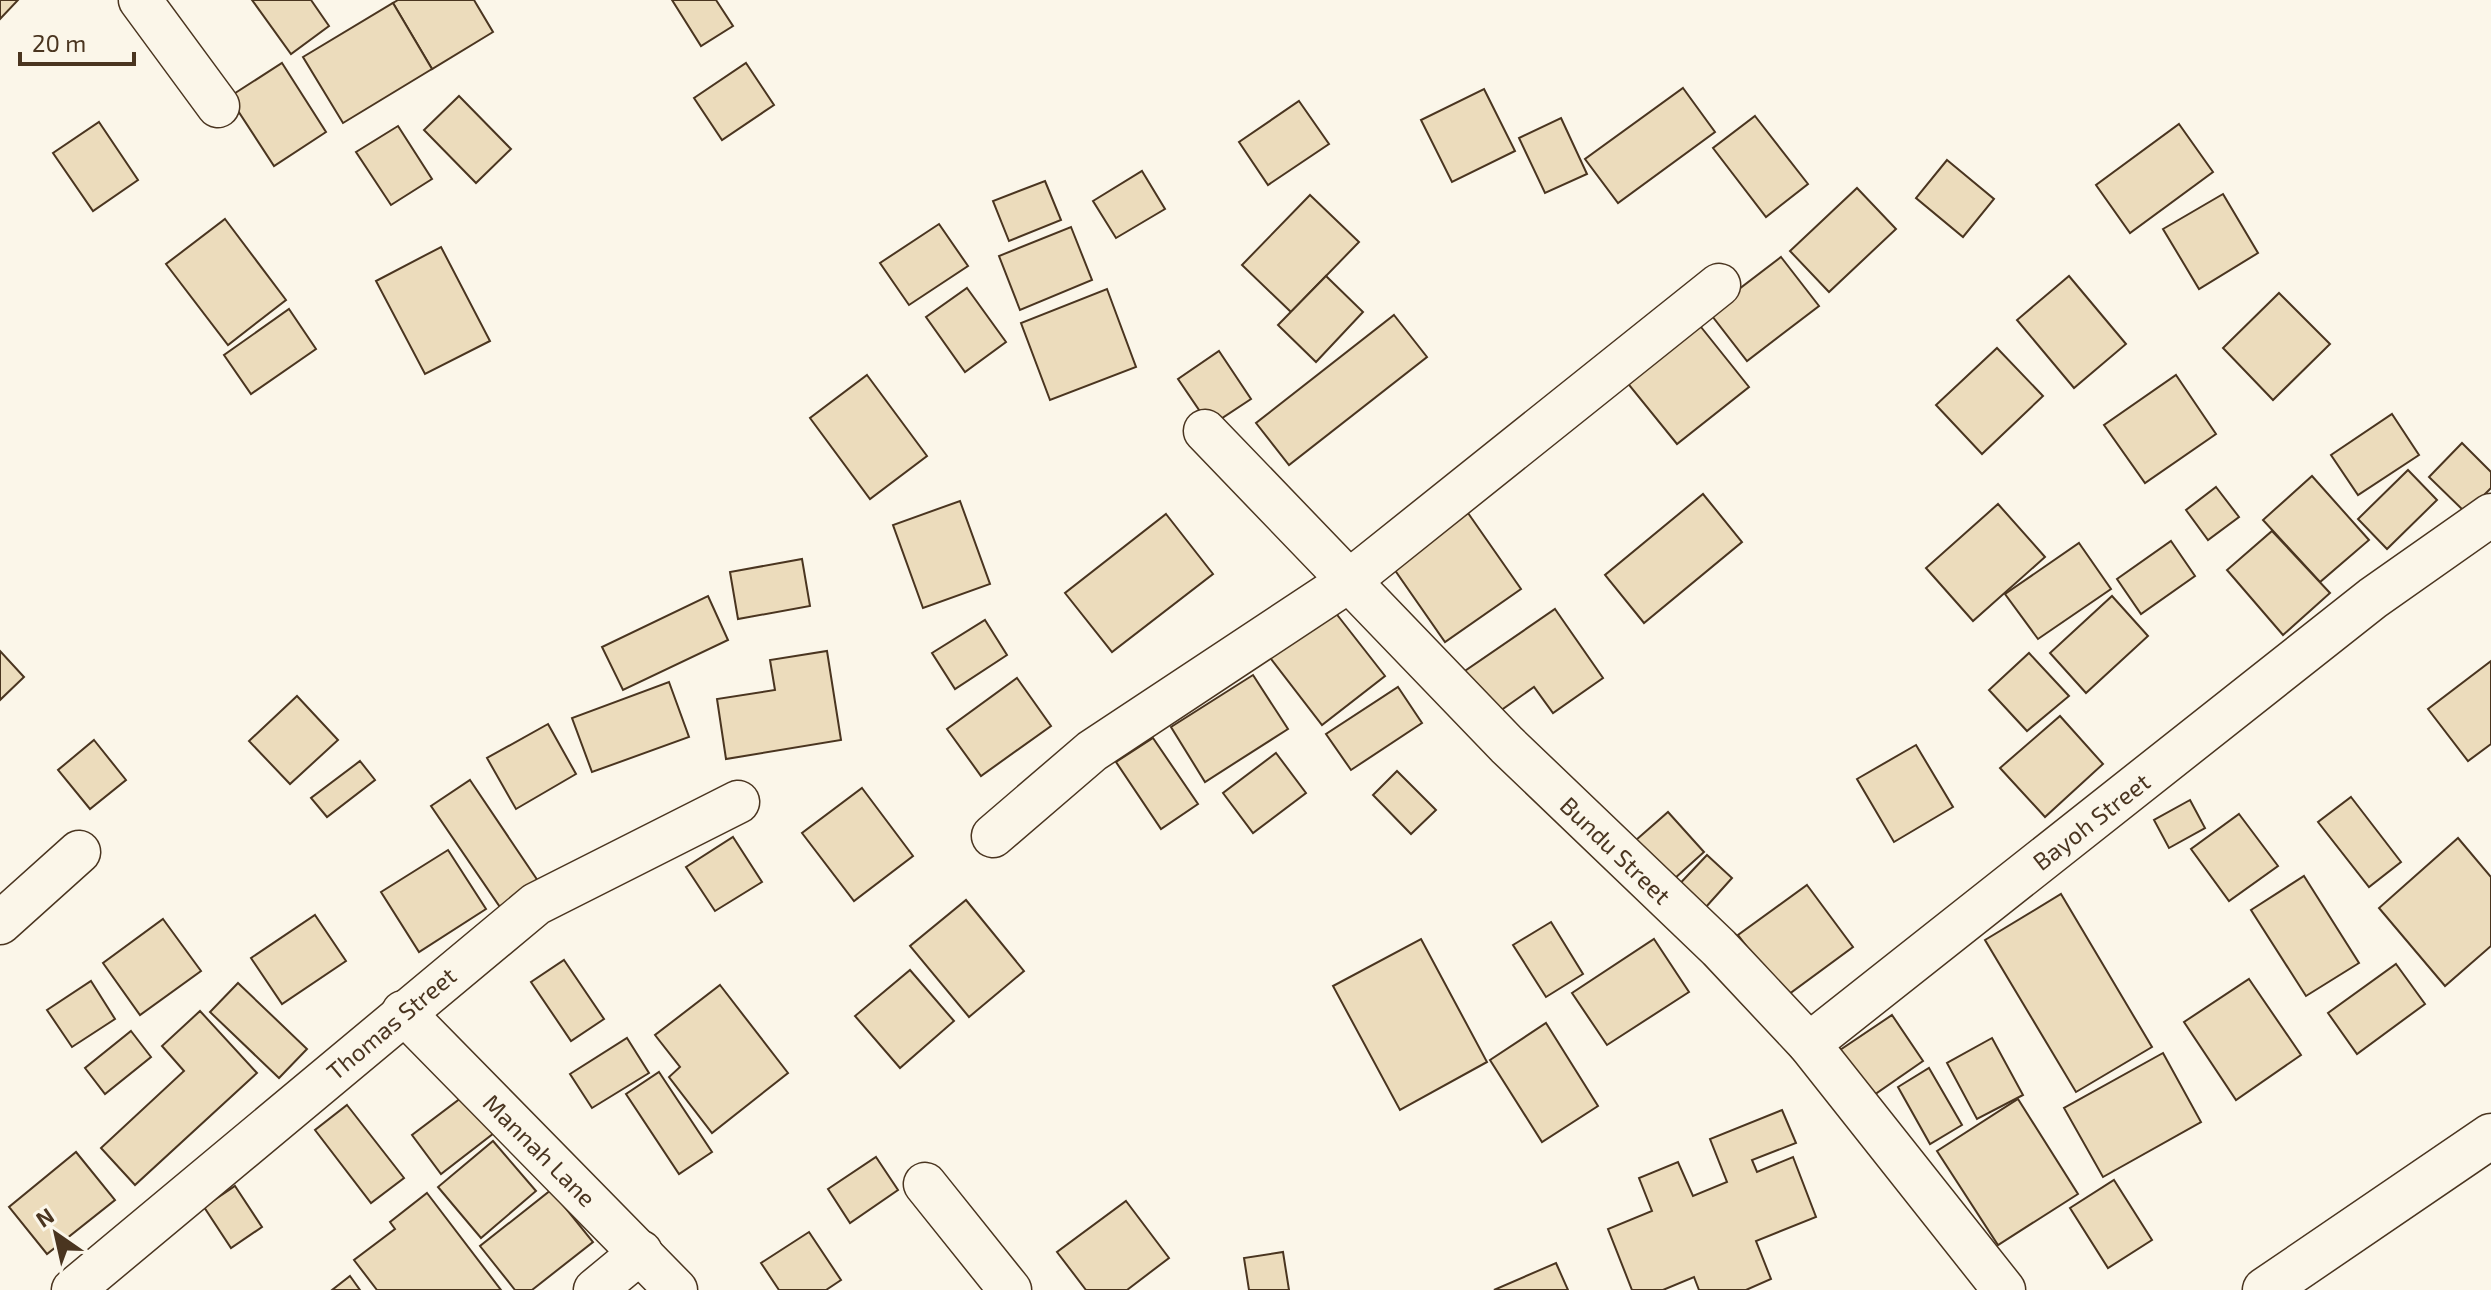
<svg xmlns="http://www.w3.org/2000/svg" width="2491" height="1290" font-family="'Exo 2',sans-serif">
	<rect width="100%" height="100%" fill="#fbf6e9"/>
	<g fill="#ecdcbc" stroke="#4a3520" stroke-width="2">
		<polygon points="0,0 18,0 0,19"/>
		<polygon points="252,0 311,0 329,26 291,54"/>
		<polygon points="398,0 474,0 493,32 432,69 393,3"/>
		<polygon points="672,0 716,0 733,26 701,46"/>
		<polygon points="393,3 432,69 343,123 303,57"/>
		<polygon points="282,63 326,132 274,166 229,97"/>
		<polygon points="746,63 774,105 722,140 694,98"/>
		<polygon points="1683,88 1715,132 1618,203 1585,159"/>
		<polygon points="1484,89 1515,151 1452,182 1421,120"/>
		<polygon points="459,96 511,149 476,183 424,130"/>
		<polygon points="1299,101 1329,144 1268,185 1239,142"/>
		<polygon points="1755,116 1808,184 1766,217 1713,148"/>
		<polygon points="1561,118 1587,174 1545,193 1519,138"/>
		<polygon points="99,122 138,180 93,211 53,153"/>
		<polygon points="2179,124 2213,172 2130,233 2096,185"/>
		<polygon points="398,126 432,179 391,205 356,152"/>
		<polygon points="1947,160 1994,199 1963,237 1916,198"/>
		<polygon points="1142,171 1165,209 1116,238 1093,201"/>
		<polygon points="1045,181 1061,220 1009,241 993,201"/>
		<polygon points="1857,188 1896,229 1829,292 1790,251"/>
		<polygon points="2223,194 2258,253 2199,289 2163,229"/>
		<polygon points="1310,195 1359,242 1291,312 1242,265"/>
		<polygon points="225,219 286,300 228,345 166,264"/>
		<polygon points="939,224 968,266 909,305 880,263"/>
		<polygon points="1071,227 1092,280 1020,310 999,256"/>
		<polygon points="441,247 490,341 425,374 376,281"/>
		<polygon points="1781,257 1819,306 1747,361 1709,312"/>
		<polygon points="1326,276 1363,312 1316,362 1278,325"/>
		<polygon points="2069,276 2126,344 2074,388 2017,320"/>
		<polygon points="967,288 1006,342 965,372 926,317"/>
		<polygon points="1107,289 1136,367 1050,400 1021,323"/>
		<polygon points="2279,293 2330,344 2273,400 2223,348"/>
		<polygon points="289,309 316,349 251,394 224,355"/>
		<polygon points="1394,315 1427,357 1289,465 1256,423"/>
		<polygon points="1697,322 1749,387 1677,444 1625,380"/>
		<polygon points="1997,348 2043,396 1982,454 1936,405"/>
		<polygon points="1219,351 1251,399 1210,426 1178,379"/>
		<polygon points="867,375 927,456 870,499 810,418"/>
		<polygon points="2176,375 2216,434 2145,483 2104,425"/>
		<polygon points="2392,414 2419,455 2358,495 2331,455"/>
		<polygon points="2462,443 2491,472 2491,488 2466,513 2429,477"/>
		<polygon points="2408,470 2437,500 2387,549 2358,519"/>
		<polygon points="2312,476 2369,540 2320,582 2263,520"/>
		<polygon points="2216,487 2239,517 2208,540 2186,510"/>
		<polygon points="1703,494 1742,542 1644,623 1605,575"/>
		<polygon points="960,501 990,584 923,608 893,525"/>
		<polygon points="1998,504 2045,557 1973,621 1926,568"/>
		<polygon points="1468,513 1521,589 1445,642 1392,566"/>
		<polygon points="1166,514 1213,574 1112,652 1065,593"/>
		<polygon points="2272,531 2330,593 2283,635 2227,570"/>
		<polygon points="2171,541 2195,576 2141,614 2117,579"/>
		<polygon points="2079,543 2111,589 2038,639 2005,594"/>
		<polygon points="802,559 810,606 738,619 730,572"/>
		<polygon points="708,596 728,640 623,690 602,647"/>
		<polygon points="2112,596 2148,636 2086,693 2050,653"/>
		<polygon points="1331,607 1385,676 1322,725 1268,655"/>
		<polygon points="1555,609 1603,678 1553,713 1534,687 1490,718 1459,675"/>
		<polygon points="985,620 1007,655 955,689 932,653"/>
		<polygon points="0,651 24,677 0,700"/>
		<polygon points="827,651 841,740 726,759 717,699 775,690 770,660"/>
		<polygon points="2029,653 2069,696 2027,731 1989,690"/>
		<polygon points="2491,661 2491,744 2468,761 2428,709"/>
		<polygon points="1253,675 1288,729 1205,782 1171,727"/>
		<polygon points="1017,678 1051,726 981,776 947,729"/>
		<polygon points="669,682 689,737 592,772 572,718"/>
		<polygon points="1398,687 1422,723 1351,770 1326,734"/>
		<polygon points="297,696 338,740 290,784 249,741"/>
		<polygon points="2060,716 2103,764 2045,817 2000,768"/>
		<polygon points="548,724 576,774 516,809 487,758"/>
		<polygon points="1153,738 1198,804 1161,829 1116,762"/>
		<polygon points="94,740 126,780 90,809 58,770"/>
		<polygon points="1916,745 1953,807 1894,842 1857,779"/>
		<polygon points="1276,753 1306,793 1253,833 1223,793"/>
		<polygon points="360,761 375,780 327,817 311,798"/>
		<polygon points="1397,771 1436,810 1411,834 1373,795"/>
		<polygon points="470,780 538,881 500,907 431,806"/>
		<polygon points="862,788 913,856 854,901 802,833"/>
		<polygon points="2351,797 2401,862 2369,887 2318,822"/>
		<polygon points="2190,800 2205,828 2169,848 2154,820"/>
		<polygon points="1668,812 1704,852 1664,888 1628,847"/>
		<polygon points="2239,814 2278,866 2229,901 2191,849"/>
		<polygon points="733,837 762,882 715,911 686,867"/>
		<polygon points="2458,838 2491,877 2491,946 2445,986 2379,908"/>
		<polygon points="448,850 486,909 419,952 381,892"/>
		<polygon points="1707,855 1732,878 1697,917 1671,893"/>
		<polygon points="2304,876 2359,963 2306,996 2251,910"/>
		<polygon points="1807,885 1853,947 1785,997 1738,935"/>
		<polygon points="2061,894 2152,1047 2076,1092 1985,940"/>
		<polygon points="966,900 1024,971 969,1017 910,946"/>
		<polygon points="315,915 346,961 282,1004 251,958"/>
		<polygon points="163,919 201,971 140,1015 103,963"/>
		<polygon points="1551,922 1583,974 1546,997 1513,945"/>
		<polygon points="1421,939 1487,1062 1400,1110 1333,986"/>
		<polygon points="1654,939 1689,992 1607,1045 1572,993"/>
		<polygon points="564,960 604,1019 571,1041 531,982"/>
		<polygon points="2396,964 2425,1004 2357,1054 2328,1013"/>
		<polygon points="910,970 954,1021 900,1068 855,1016"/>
		<polygon points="2249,979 2301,1055 2236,1100 2184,1022"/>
		<polygon points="91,981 115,1019 72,1047 47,1010"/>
		<polygon points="238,983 307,1049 279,1078 210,1012"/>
		<polygon points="720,985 788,1073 712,1133 669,1077 680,1067 655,1035"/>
		<polygon points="200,1011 257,1073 135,1185 101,1148 184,1071 162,1046"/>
		<polygon points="1892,1015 1923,1061 1871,1097 1840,1050"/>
		<polygon points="1546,1023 1598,1106 1542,1142 1490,1060"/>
		<polygon points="131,1031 151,1057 105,1094 85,1068"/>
		<polygon points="627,1038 649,1073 592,1108 570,1074"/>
		<polygon points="1992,1038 2023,1095 1977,1119 1947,1063"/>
		<polygon points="2163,1053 2201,1122 2103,1177 2064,1108"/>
		<polygon points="1929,1068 1962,1125 1930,1144 1898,1087"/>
		<polygon points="659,1072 712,1152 679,1174 626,1094"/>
		<polygon points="465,1095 494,1133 441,1174 412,1135"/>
		<polygon points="2018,1099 2078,1194 1998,1245 1937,1151"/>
		<polygon points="347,1105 404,1178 371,1203 315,1130"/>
		<polygon points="1782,1110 1796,1143 1752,1160 1757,1172 1793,1157 1816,1217 1756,1241 1771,1279 1746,1290 1699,1290 1694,1277 1663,1290 1632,1290 1608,1229 1652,1211 1639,1178 1678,1162 1693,1196 1727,1182 1710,1139"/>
		<polygon points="493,1141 536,1191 481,1238 438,1187"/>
		<polygon points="76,1152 115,1200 47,1254 9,1207"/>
		<polygon points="876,1157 898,1190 850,1223 828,1189"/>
		<polygon points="2114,1180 2152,1240 2108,1268 2070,1208"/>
		<polygon points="235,1186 262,1227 231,1248 204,1207"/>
		<polygon points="551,1190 593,1242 532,1290 515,1290 480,1246"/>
		<polygon points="427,1193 501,1290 377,1290 354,1260 395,1229 390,1222"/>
		<polygon points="1126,1201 1169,1258 1127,1290 1086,1290 1057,1252"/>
		<polygon points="809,1232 841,1280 826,1290 779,1290 761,1263"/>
		<polygon points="1283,1252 1289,1290 1249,1290 1244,1258"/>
		<polygon points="1556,1263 1568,1290 1494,1290"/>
		<polygon points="350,1276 360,1290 332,1290"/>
	</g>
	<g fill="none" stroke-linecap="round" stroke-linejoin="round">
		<g stroke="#4a3520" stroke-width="45">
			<g id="minor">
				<polyline points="140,0 218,106"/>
				<polyline points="1205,431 1507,745 1719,948 1809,1044 2004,1290"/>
				<polyline points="993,836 1092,751 1349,581 1719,285"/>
				<polyline points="0,923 79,852"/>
				<polyline points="403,1012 676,1290"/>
				<polyline points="1809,1044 2373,598 2491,515"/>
				<polyline points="925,1184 1010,1290"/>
				<polyline points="73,1290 536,904 738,802"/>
				<polyline points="595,1290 641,1252"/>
			</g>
		</g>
		<g stroke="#4a3520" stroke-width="47">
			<polyline id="highway" points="2265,1290 2491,1136"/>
		</g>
		<use href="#minor" stroke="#fbf6e9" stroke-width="42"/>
		<use href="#highway" stroke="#fbf6e9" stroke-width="44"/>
	</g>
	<g text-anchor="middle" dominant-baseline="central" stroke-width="6" stroke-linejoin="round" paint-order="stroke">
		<g font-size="24" fill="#4a3520" stroke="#fbf6e9">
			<text transform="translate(2091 821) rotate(-38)">Bayoh Street</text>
			<text transform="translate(1616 850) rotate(44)">Bundu Street</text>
			<text transform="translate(391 1023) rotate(-40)">Thomas Street</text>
			<text transform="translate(540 1150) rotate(45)">Mannah Lane</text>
		</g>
	</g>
	<g transform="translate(56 1234) rotate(326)" stroke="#fbf6e9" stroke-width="6" paint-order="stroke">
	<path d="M0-6L14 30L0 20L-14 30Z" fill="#4a3520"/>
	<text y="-12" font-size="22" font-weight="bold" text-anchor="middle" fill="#4a3520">N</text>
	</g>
	<path d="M20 52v12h114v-12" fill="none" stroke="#4a3520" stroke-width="4"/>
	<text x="32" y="52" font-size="24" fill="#4a3520" stroke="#fbf6e9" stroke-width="6" paint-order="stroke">20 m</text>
</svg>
